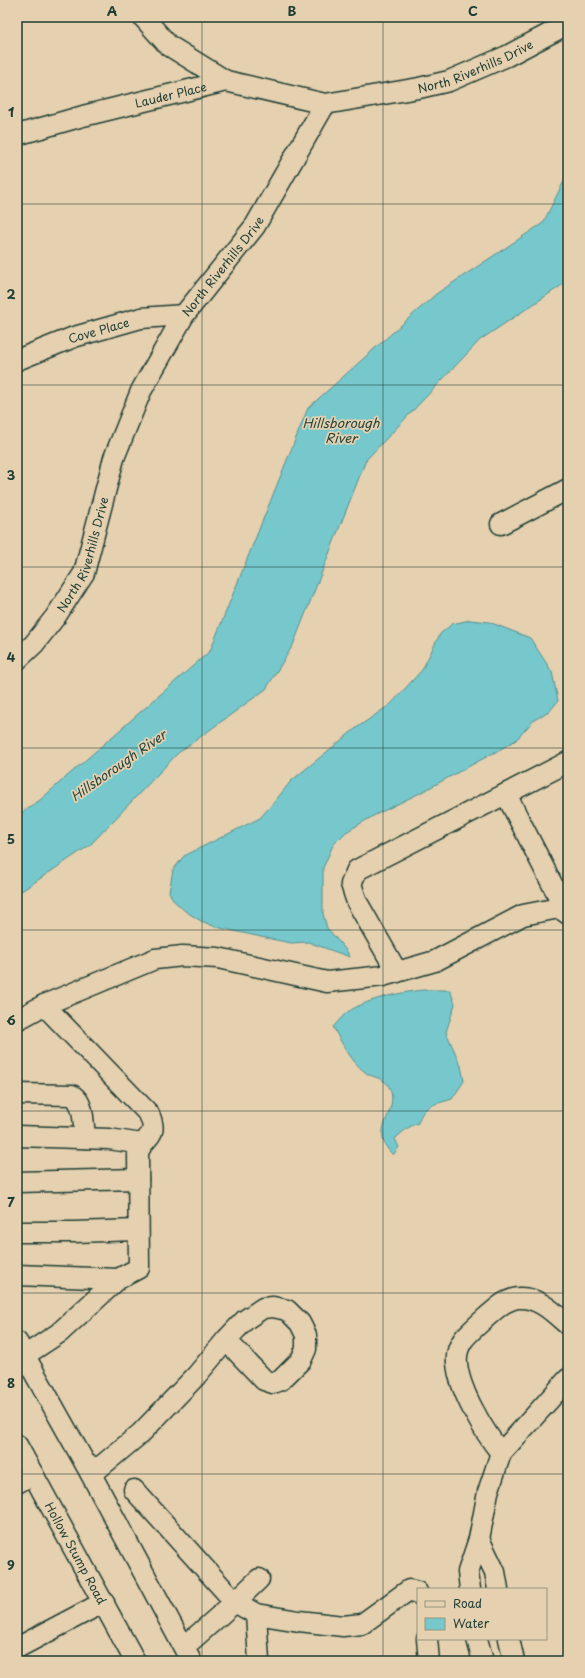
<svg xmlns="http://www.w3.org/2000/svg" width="585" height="1678" font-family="'Playpen Sans',sans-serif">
	<rect width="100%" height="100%" fill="#e5d0af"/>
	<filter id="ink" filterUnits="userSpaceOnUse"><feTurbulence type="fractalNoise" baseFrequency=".025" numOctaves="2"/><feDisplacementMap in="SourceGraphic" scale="8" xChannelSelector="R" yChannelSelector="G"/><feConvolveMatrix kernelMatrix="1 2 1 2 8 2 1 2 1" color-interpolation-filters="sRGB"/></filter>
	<g filter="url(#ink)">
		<g fill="#76c8cd" stroke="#539090">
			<polygon points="568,173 568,281 480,340 366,460 293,645 266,689 178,753 90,845 17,894 17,816 40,800 210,651 308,408 436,294 543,223"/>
			<polygon points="470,620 489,622 530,638 552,672 558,701 549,712 534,720 516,740 499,750 420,793 375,815 346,832 333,845 323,868 323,914 327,928 346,950 350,957 308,942 291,943 266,938 216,927 201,921 185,911 174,901 169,892 173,870 184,856 260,818 275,801 291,781 355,729 391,704 422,670 440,634 452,624"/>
			<path d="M 424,990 L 450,990 L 455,1004 L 446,1032 L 461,1066 L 464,1081 L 452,1099 C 435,1105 424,1103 418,1123 C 408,1127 403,1131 395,1139 L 399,1147 L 393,1155 C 368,1131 397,1115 391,1092 C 387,1076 373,1079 365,1072 C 351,1061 341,1042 333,1027 C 337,1023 340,1019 344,1015 C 361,1000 401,992 424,990 Z"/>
		</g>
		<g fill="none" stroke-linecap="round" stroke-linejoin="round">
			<g stroke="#1f3d34" stroke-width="23">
				<g id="minor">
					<polyline points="143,17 168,45 226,81"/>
					<path id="s1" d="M 17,135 L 83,116 L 226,81 L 325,104"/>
					<path id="s2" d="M 17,360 L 74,337 L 141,318 L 184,315"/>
					<polyline points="501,524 568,489"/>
					<path id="s3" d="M 17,660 L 34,644 L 56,616 L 84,573 L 114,458 L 141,391 L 184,315 L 255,226 L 325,104 L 419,88 L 449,81 L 507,56 L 568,24"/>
					<polyline points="506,794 567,913"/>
					<polyline points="397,972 357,902 351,884 357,870 568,762"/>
					<polyline points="44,1005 155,959 183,956 218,958 327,982 383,976 435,961 523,915 559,908 568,914"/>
					<path d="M 17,1020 L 44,1005 L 149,1114 C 159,1137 146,1134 138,1152 L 139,1268 L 118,1279 L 59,1333 L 24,1356"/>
					<path d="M 17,1094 L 72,1095 C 85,1103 83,1123 85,1138"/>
					<polyline points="17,1136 109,1139 142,1144"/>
					<polyline points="17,1182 138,1179"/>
					<polyline points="17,1232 74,1232 138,1230"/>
					<polyline points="17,1275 118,1279"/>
					<polyline points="17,1342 86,1465 191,1661"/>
					<path id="s4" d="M 17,1445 L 135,1661"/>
					<path d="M 501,1453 C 484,1432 459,1390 457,1363 C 456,1355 459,1346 463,1340 C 468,1333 496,1308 504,1303 C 508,1301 514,1298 519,1298 C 539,1297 554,1313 568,1325"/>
					<polyline points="86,1465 99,1468 141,1433 196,1376 226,1340 245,1320 263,1308 273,1307 287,1310 300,1323 306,1335 306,1349 301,1360 281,1380 273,1383 264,1380 226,1340"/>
					<polyline points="17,1483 33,1474"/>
					<polyline points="134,1490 235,1602 184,1647"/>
					<polyline points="479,1539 495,1572 498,1589"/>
					<polyline points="259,1579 235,1602 256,1614 299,1621 343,1626 362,1624 409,1590 417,1592 418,1594"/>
					<polyline points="470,1589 468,1572 479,1539 488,1492 501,1453 568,1379"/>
					<polyline points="256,1614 259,1661"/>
					<polyline points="427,1639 429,1661"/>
					<polyline points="477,1639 483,1661"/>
					<polyline points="509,1639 514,1661"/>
					<polyline points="17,1648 104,1602"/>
				</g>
			</g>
			<use href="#minor" stroke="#e5d0af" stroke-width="20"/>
		</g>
	</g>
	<path fill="none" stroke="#1f3d34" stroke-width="1" stroke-opacity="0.55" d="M 202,17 L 202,1661M 383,17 L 383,1661M 17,204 L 568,204M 17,385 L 568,385M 17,567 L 568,567M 17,748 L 568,748M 17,930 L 568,930M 17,1111 L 568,1111M 17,1293 L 568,1293M 17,1474 L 568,1474"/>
	<g text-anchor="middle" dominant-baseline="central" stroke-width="3.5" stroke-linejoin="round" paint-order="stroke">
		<g font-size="12" fill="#1f3d34" stroke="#e5d0af">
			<text stroke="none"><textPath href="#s3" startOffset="799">North Riverhills Drive</textPath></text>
			<text stroke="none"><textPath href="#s1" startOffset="159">Lauder Place</textPath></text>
			<text stroke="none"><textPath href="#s3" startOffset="451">North Riverhills Drive</textPath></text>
			<text stroke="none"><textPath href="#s2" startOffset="87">Cove Place</textPath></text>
			<text stroke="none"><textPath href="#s3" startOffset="127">North Riverhills Drive</textPath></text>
			<text stroke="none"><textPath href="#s4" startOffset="123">Hollow Stump Road</textPath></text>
		</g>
		<g font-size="13" font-style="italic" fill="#23443c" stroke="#e5d0af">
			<text x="341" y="422">Hillsborough<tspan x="341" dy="15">River</tspan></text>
			<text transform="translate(118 765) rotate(-35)">Hillsborough River</text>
		</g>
	</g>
	<rect width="585" height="1678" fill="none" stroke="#e5d0af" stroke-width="44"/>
	<rect x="417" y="1588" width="130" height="52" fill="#e5d0af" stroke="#96957e"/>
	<rect x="425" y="1601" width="20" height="6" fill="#e5d0af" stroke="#96957e"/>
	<text x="453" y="1608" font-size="12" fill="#1f3d34">Road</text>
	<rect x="425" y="1618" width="20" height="12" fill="#76c8cd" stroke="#96957e"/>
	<text x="453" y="1628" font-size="12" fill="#1f3d34">Water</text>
	<rect x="22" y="22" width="541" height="1634" fill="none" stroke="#1f3d34" stroke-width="1.5"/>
	<g font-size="13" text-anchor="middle" font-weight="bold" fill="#1f3d34">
		<text x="112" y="16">A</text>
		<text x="292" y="16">B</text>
		<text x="473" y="16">C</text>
		<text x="11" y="117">1</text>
		<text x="11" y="299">2</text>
		<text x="11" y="480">3</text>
		<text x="11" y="662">4</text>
		<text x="11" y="844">5</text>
		<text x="11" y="1025">6</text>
		<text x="11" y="1207">7</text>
		<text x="11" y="1388">8</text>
		<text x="11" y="1570">9</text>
	</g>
</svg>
